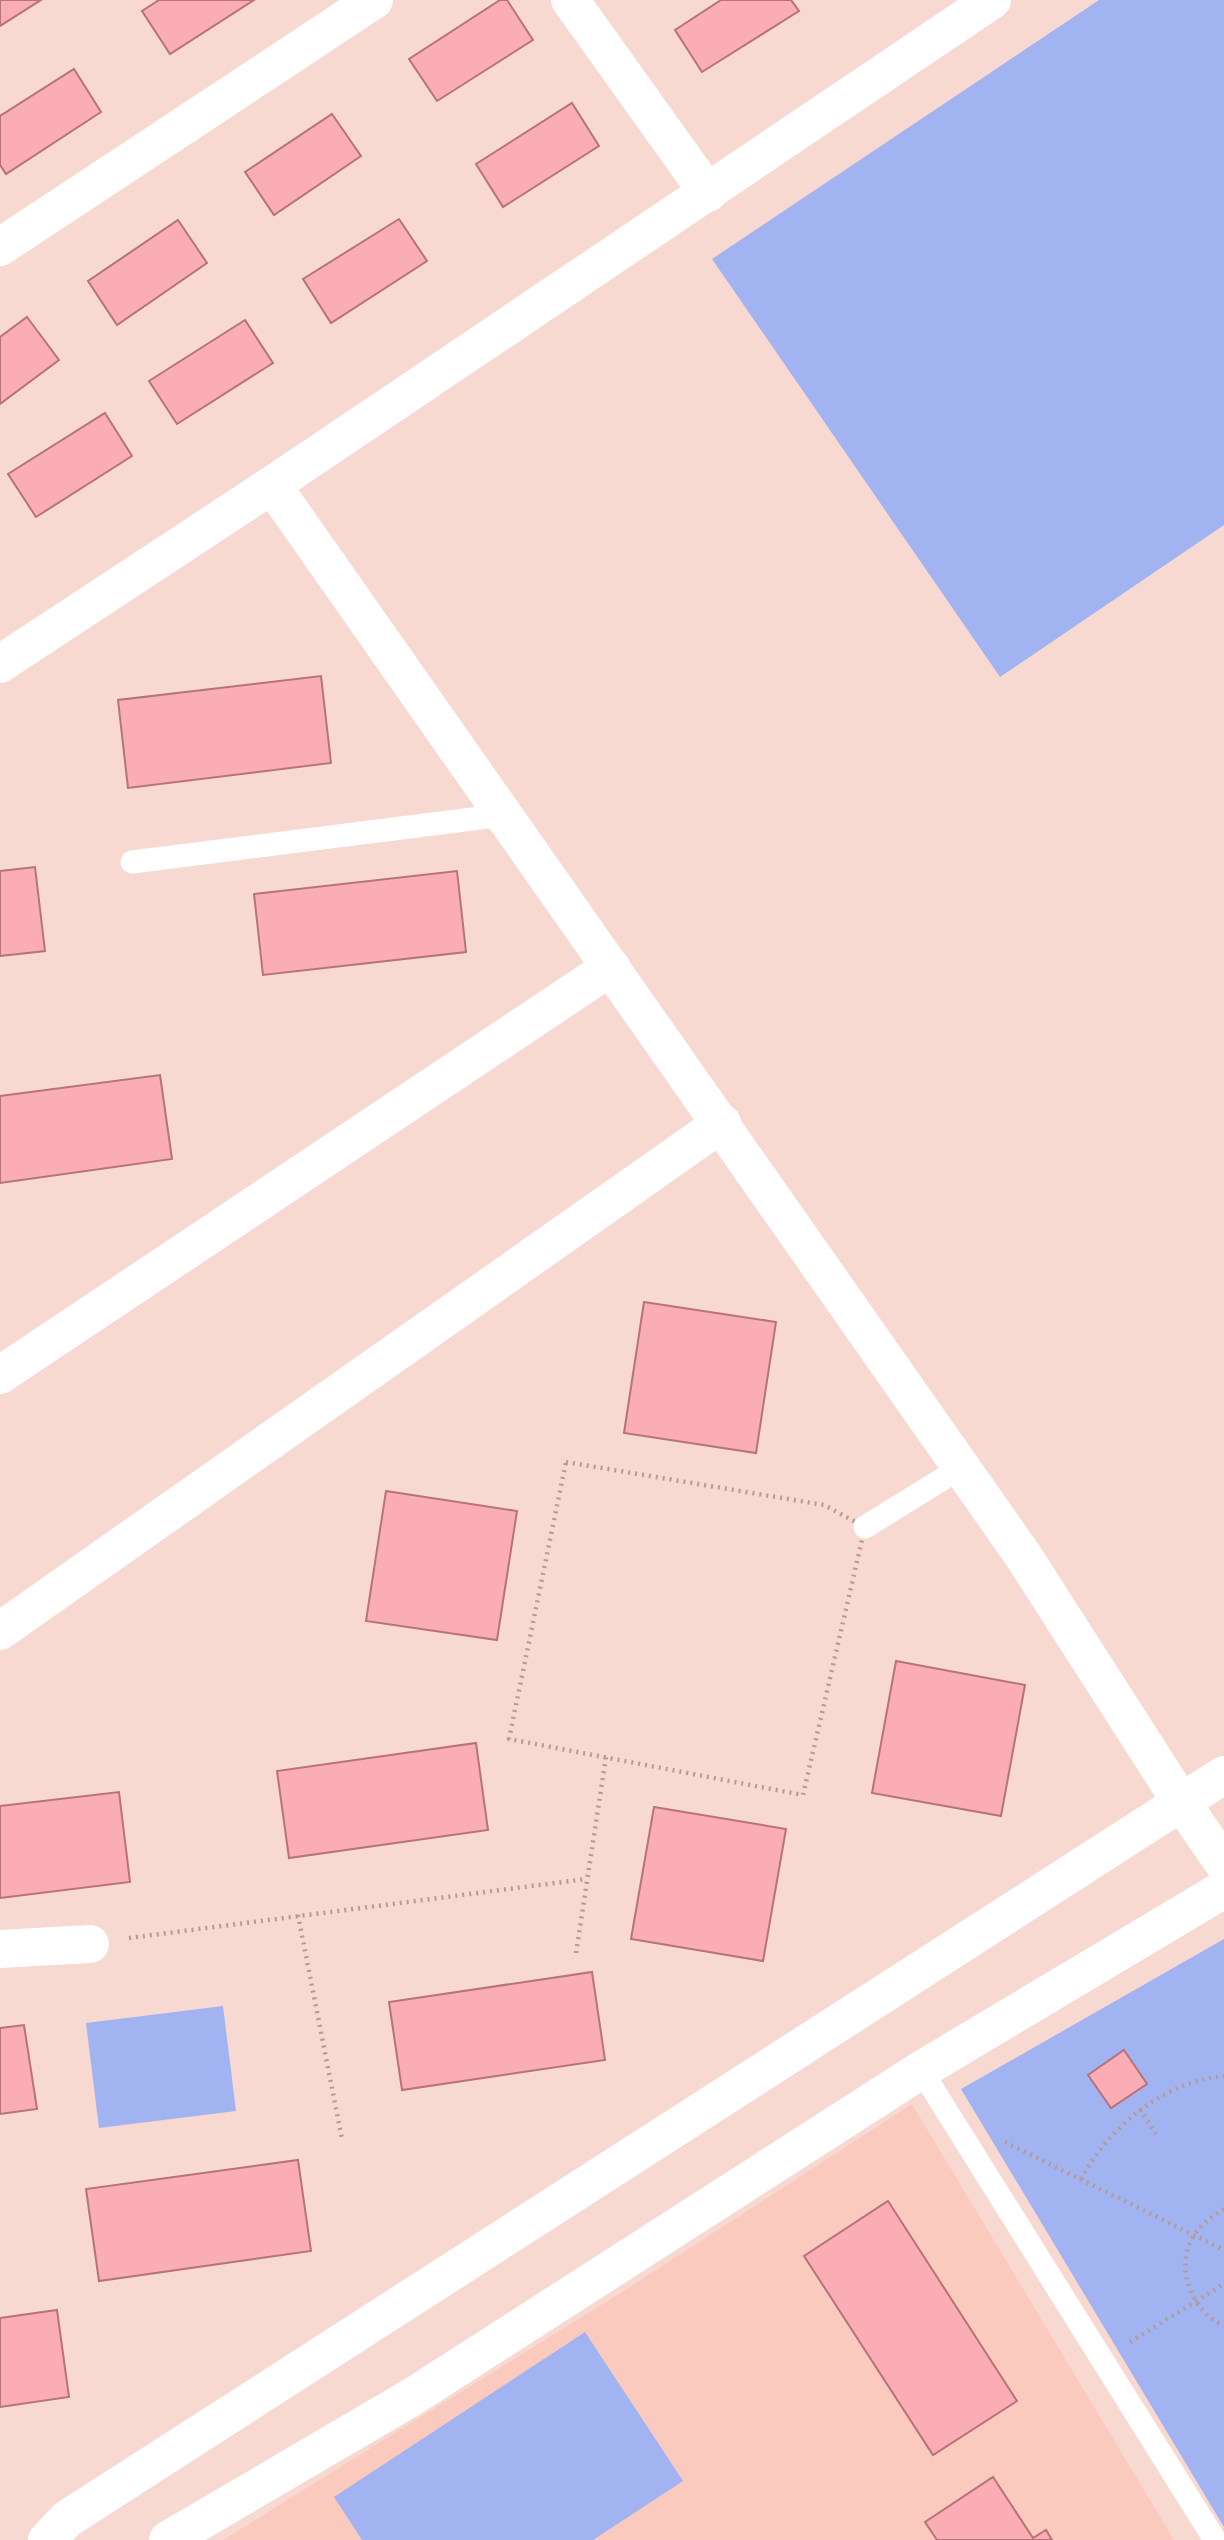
<svg xmlns="http://www.w3.org/2000/svg" width="1224" height="2540" font-family="Figtree,sans-serif">
	<rect width="100%" height="100%" fill="#f7d9d2"/>
	<polygon fill="#fbcabf" points="912,2104 1174,2540 223,2540 622,2292"/>
	<g fill="#a2b3f2">
		<polygon points="1099,0 1224,0 1224,525 1000,677 712,259"/>
		<polygon points="1224,1939 1224,2527 961,2089"/>
		<polygon points="223,2006 236,2111 99,2128 86,2023"/>
		<polygon points="585,2332 683,2481 593,2540 362,2540 334,2497"/>
	</g>
	<g fill="#faadb5" stroke="#b7737a" stroke-width="2">
		<polygon points="0,0 41,0 0,26"/>
		<polygon points="159,0 254,0 170,54 142,11"/>
		<polygon points="500,0 507,0 533,40 437,101 409,59"/>
		<polygon points="721,0 791,0 799,11 702,72 675,30"/>
		<polygon points="74,69 101,112 6,174 0,165 0,116"/>
		<polygon points="572,103 599,146 503,207 476,164"/>
		<polygon points="332,114 361,156 274,215 245,172"/>
		<polygon points="399,219 427,261 331,323 303,279"/>
		<polygon points="178,220 207,263 117,325 88,281"/>
		<polygon points="27,317 59,360 0,404 0,337"/>
		<polygon points="245,320 273,363 177,424 149,381"/>
		<polygon points="105,413 132,456 36,517 8,474"/>
		<polygon points="321,676 331,763 128,788 118,700"/>
		<polygon points="35,867 45,951 0,956 0,871"/>
		<polygon points="457,871 466,952 263,975 254,894"/>
		<polygon points="160,1075 172,1159 0,1183 0,1096"/>
		<polygon points="644,1302 776,1322 756,1453 624,1433"/>
		<polygon points="386,1491 517,1511 497,1640 366,1621"/>
		<polygon points="896,1661 1025,1685 1001,1816 872,1793"/>
		<polygon points="476,1743 488,1830 289,1858 277,1771"/>
		<polygon points="119,1792 130,1882 0,1898 0,1806"/>
		<polygon points="654,1807 786,1829 763,1961 631,1939"/>
		<polygon points="592,1972 605,2060 402,2090 389,2002"/>
		<polygon points="24,2025 37,2109 0,2114 0,2028"/>
		<polygon points="1124,2050 1147,2084 1111,2108 1088,2075"/>
		<polygon points="298,2160 311,2251 99,2281 86,2189"/>
		<polygon points="888,2201 1017,2401 933,2455 804,2256"/>
		<polygon points="57,2310 69,2397 0,2407 0,2318"/>
		<polygon points="993,2477 1033,2538 1046,2530 1052,2540 937,2540 925,2522"/>
	</g>
	<g fill="none" stroke-linecap="round" stroke-linejoin="round">
		<g stroke="#b69a94" stroke-width="4.5" stroke-dasharray="2 5" stroke-linecap="butt">
			<polygon points="566,1462 824,1505 865,1527 803,1795 509,1739"/>
			<polyline points="298,1915 342,2139"/>
			<polyline points="129,1938 586,1879"/>
			<polyline points="576,1953 606,1757"/>
			<polyline points="1140,2109 1156,2134"/>
			<polyline points="1005,2142 1224,2250"/>
			<path d="M 1081,2179 C 1108,2128 1164,2081 1224,2076"/>
			<path d="M 1224,2209 C 1213,2216 1202,2223 1195,2234 C 1173,2266 1191,2311 1224,2326"/>
			<polyline points="1130,2342 1224,2284"/>
		</g>
		<g stroke="#fff" stroke-width="23">
			<polyline points="132,862 504,815"/>
			<polyline points="865,1527 962,1467"/>
			<polyline points="921,2070 1215,2540"/>
		</g>
		<g stroke="#fff" stroke-width="38">
			<polyline points="570,0 708,193"/>
			<polyline points="0,247 374,0"/>
			<polyline points="272,485 1024,1557 1181,1802 1224,1864"/>
			<polyline points="0,664 272,485 992,0"/>
			<polyline points="0,1375 611,967"/>
			<polyline points="0,1631 722,1123"/>
			<polyline points="0,1949 90,1944"/>
		</g>
		<g stroke="#fff" stroke-width="38">
			<polyline points="47,2540 67,2519 1224,1775"/>
			<polyline points="168,2540 412,2397 921,2070 1224,1889"/>
		</g>
	</g>
</svg>
